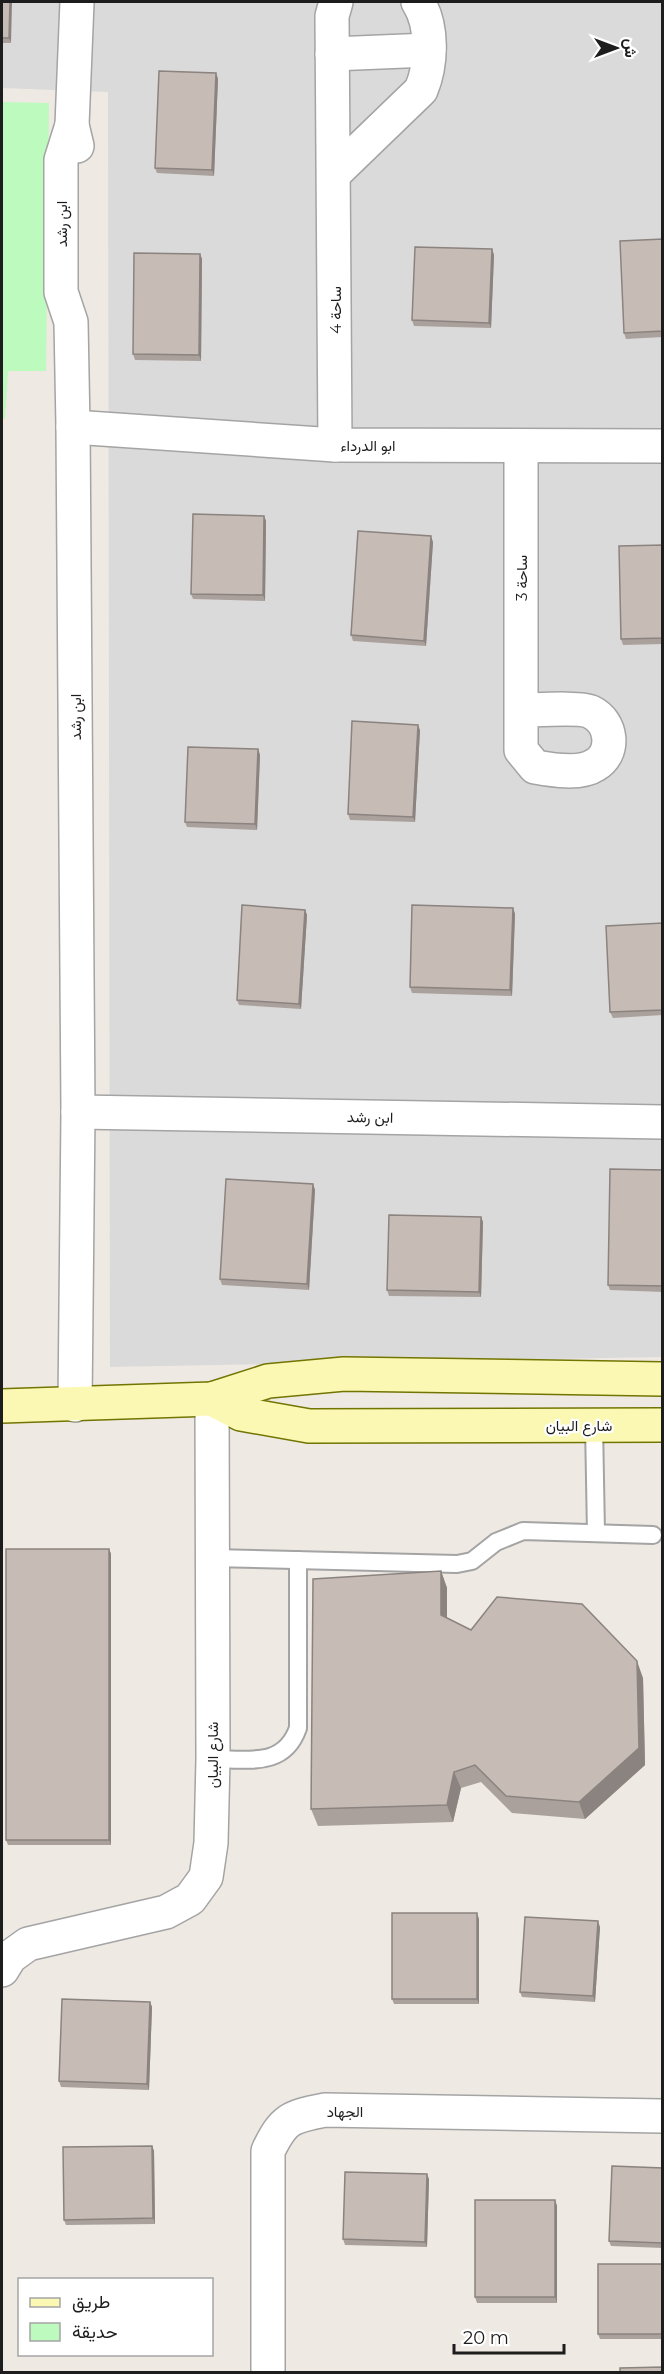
<svg xmlns="http://www.w3.org/2000/svg" width="664" height="2374" font-family="Montserrat,Vazirmatn,sans-serif">
	<rect width="100%" height="100%" fill="#eee9e2"/>
	<polygon fill="#dbdada" points="2,2 662,2 662,1357 110,1367 108,92 2,88"/>
	<polygon fill="#bdfabd" points="2,102 49,103 46,371 8,371 5,419 2,419"/>
	<g fill="none" stroke-linecap="round" stroke-linejoin="round">
		<g stroke="#a4a4a4" stroke-width="20">
			<g id="lane">
				<polyline points="594,1425 596,1533"/>
				<polyline points="211,1558 457,1564 472,1561 496,1542 523,1531 653,1535"/>
				<path d="M 213,1759 C 248,1759 284,1768 298,1728 L 298,1560"/>
			</g>
		</g>
		<g stroke="#a4a4a4" stroke-width="36">
			<g id="street">
				<polyline points="77,2 72,125 77,146"/>
				<polyline points="332,54 429,50"/>
				<polyline points="72,125 61,160 61,292 71,322 73,427 78,1112 75,1405"/>
				<path d="M 334,174 L 421,90 C 432,64 433,25 418,2"/>
				<polyline points="73,427 335,445 662,446"/>
				<polyline points="335,445 332,16 336,2"/>
				<path d="M 521,710 C 535,710 581,707 591,712 C 612,722 616,753 595,765 C 580,775 552,770 535,767 L 521,750 L 521,446"/>
				<polyline points="78,1112 662,1122"/>
				<polyline points="2,1970 10,1957 28,1944 166,1912 190,1899 206,1877 211,1843 213,1759 212,1399"/>
				<path d="M 268,2372 L 268,2151 C 284,2118 290,2117 325,2110 L 662,2116"/>
			</g>
		</g>
		<g stroke="#727502" stroke-width="36">
			<g id="secondary">
				<polyline points="212,1399 241,1414 309,1426 662,1425"/>
				<polyline points="2,1406 212,1399 268,1381 344,1374 662,1379"/>
			</g>
		</g>
		<use href="#lane" stroke="#fff" stroke-width="16"/>
		<use href="#street" stroke="#fff" stroke-width="33"/>
		<use href="#secondary" stroke="#fbf8b4" stroke-width="33"/>
	</g>
	<g fill="#aaa19c">
		<polygon points="2,2 11,43 2,43"/>
		<polygon points="216,73 218,79 214,176 157,173 155,168"/>
		<polygon points="663,239 663,337 626,339 624,333"/>
		<polygon points="492,249 494,255 491,328 414,326 412,320"/>
		<polygon points="200,254 202,259 201,361 135,360 133,354"/>
		<polygon points="264,516 266,521 265,601 193,599 191,594"/>
		<polygon points="433,542 426,646 353,641 351,635"/>
		<polygon points="663,545 663,644 623,645 621,639"/>
		<polygon points="420,730 415,822 350,820 348,814"/>
		<polygon points="258,749 260,755 257,830 187,827 185,822"/>
		<polygon points="513,908 515,914 512,996 412,993 410,987"/>
		<polygon points="305,910 307,915 301,1009 239,1005 237,1000"/>
		<polygon points="663,923 663,1015 613,1018 610,1012"/>
		<polygon points="663,1170 663,1292 610,1290 608,1285"/>
		<polygon points="313,1184 315,1190 309,1290 222,1285 220,1279"/>
		<polygon points="481,1217 483,1222 481,1297 389,1296 387,1290"/>
		<polygon points="109,1549 111,1554 111,1845 8,1845 6,1840"/>
		<polygon points="441,1571 447,1588 447,1618 471,1630 643,1678 645,1765 585,1819 512,1813 481,1782 461,1788 453,1822 318,1826 311,1809"/>
		<polygon points="479,1919 479,2004 394,2004 392,1999"/>
		<polygon points="600,1927 595,2002 522,1997 520,1992"/>
		<polygon points="150,2002 152,2007 149,2090 61,2087 59,2081"/>
		<polygon points="152,2146 154,2151 155,2224 66,2225 64,2220"/>
		<polygon points="663,2168 663,2248 611,2246 609,2241"/>
		<polygon points="429,2179 427,2247 345,2245 343,2239"/>
		<polygon points="555,2200 557,2206 557,2303 477,2303 475,2297"/>
		<polygon points="663,2264 663,2339 600,2339 598,2334"/>
	</g>
	<g fill="#8b837f">
		<polygon points="10,2 12,2 11,43 9,38"/>
		<polygon points="216,73 218,79 214,176 212,170"/>
		<polygon points="492,249 494,255 491,328 489,323"/>
		<polygon points="200,254 202,259 201,361 199,355"/>
		<polygon points="264,516 266,521 265,601 263,595"/>
		<polygon points="431,536 433,542 426,646 424,641"/>
		<polygon points="418,725 420,730 415,822 413,817"/>
		<polygon points="258,749 260,755 257,830 255,824"/>
		<polygon points="513,908 515,914 512,996 510,990"/>
		<polygon points="305,910 307,915 301,1009 299,1004"/>
		<polygon points="313,1184 315,1190 309,1290 307,1284"/>
		<polygon points="481,1217 483,1222 481,1297 479,1292"/>
		<polygon points="109,1549 111,1554 111,1845 109,1840"/>
		<polygon points="441,1571 447,1588 447,1632 441,1615"/>
		<polygon points="637,1661 643,1678 645,1765 585,1819 579,1802"/>
		<polygon points="454,1772 461,1788 453,1822 447,1805"/>
		<polygon points="477,1913 479,1919 479,2004 477,1999"/>
		<polygon points="598,1921 600,1927 595,2002 593,1996"/>
		<polygon points="150,2002 152,2007 149,2090 147,2084"/>
		<polygon points="152,2146 154,2151 155,2224 153,2218"/>
		<polygon points="427,2174 429,2179 427,2247 425,2242"/>
		<polygon points="555,2200 557,2206 557,2303 555,2297"/>
	</g>
	<g fill="#c6bbb5" stroke="#8b837f" stroke-width="1.5">
		<polygon points="2,2 10,2 9,38 2,38"/>
		<polygon points="159,71 216,73 212,170 155,168"/>
		<polygon points="663,239 663,331 624,333 620,241"/>
		<polygon points="415,247 492,249 489,323 412,320"/>
		<polygon points="134,253 200,254 199,355 133,354"/>
		<polygon points="193,514 264,516 263,595 191,594"/>
		<polygon points="358,531 431,536 424,641 351,635"/>
		<polygon points="663,545 663,638 621,639 619,546"/>
		<polygon points="352,721 418,725 413,817 348,814"/>
		<polygon points="188,747 258,749 255,824 185,822"/>
		<polygon points="242,905 305,910 299,1004 237,1000"/>
		<polygon points="412,905 513,908 510,990 410,987"/>
		<polygon points="663,923 663,1010 610,1012 606,926"/>
		<polygon points="610,1169 663,1170 663,1286 608,1285"/>
		<polygon points="226,1179 313,1184 307,1284 220,1279"/>
		<polygon points="389,1215 481,1217 479,1292 387,1290"/>
		<rect x="6" y="1549" width="103" height="291"/>
		<polygon points="441,1571 441,1615 471,1630 497,1597 582,1604 637,1661 639,1748 579,1802 506,1796 475,1765 454,1772 447,1805 311,1809 313,1579"/>
		<rect x="392" y="1913" width="85" height="86"/>
		<polygon points="525,1917 598,1921 593,1996 520,1992"/>
		<polygon points="62,1999 150,2002 147,2084 59,2081"/>
		<polygon points="152,2146 153,2218 64,2220 63,2147"/>
		<polygon points="612,2166 663,2168 663,2243 609,2241"/>
		<polygon points="345,2172 427,2174 425,2242 343,2239"/>
		<rect x="475" y="2200" width="80" height="97"/>
		<rect x="598" y="2264" width="65" height="70"/>
		<polygon points="663,2367 663,2373 620,2373 620,2368"/>
	</g>
	<g text-anchor="middle" dominant-baseline="central" stroke-width="4.5" stroke-linejoin="round" paint-order="stroke">
		<g font-size="15" fill="#1d1d1d" stroke="#fff">
			<text transform="translate(61 224) rotate(-90)">ابن رشد</text>
			<text transform="translate(335 310) rotate(-90)">ساحة 4</text>
			<text x="368" y="445">ابو الدرداء</text>
			<text transform="translate(521 578) rotate(-90)">ساحة 3</text>
			<text transform="translate(75 717) rotate(-90)">ابن رشد</text>
			<text transform="translate(370 1117) rotate(1)">ابن رشد</text>
			<text x="579" y="1425">شارع البيان</text>
			<text transform="translate(212 1755) rotate(-90)">شارع البيان</text>
			<text x="345" y="2111">الجهاد</text>
		</g>
	</g>
	<rect width="664" height="2374" fill="none" stroke="#1d1d1d" stroke-width="6"/>
	<rect x="18" y="2278" width="195" height="78" fill="#ffffff" stroke="#a5a5a5" stroke-width="1.5"/>
	<rect x="30" y="2298" width="30" height="9" fill="#fbf8b4" stroke="#a5a5a5" stroke-width="1.5"/>
	<text x="72" y="2308" font-size="18" fill="#1d1d1d">طريق</text>
	<rect x="30" y="2323" width="30" height="18" fill="#bdfabd" stroke="#a5a5a5" stroke-width="1.5"/>
	<text x="72" y="2338" font-size="18" fill="#1d1d1d">حديقة</text>
	<g transform="translate(616 48) rotate(90)" stroke="#ffffff" stroke-width="4.5" paint-order="stroke">
	<path d="M0-4.5L10 22L0 15L-10 22Z" fill="#1d1d1d"/>
	<text y="-9" font-size="16" font-weight="bold" text-anchor="middle" fill="#1d1d1d">ش</text>
	</g>
	<path d="M454 2344v9h110v-9" fill="none" stroke="#1d1d1d" stroke-width="3"/>
	<text x="463" y="2344" font-size="18" fill="#1d1d1d" stroke="#ffffff" stroke-width="4.5" paint-order="stroke">20 m</text>
</svg>
